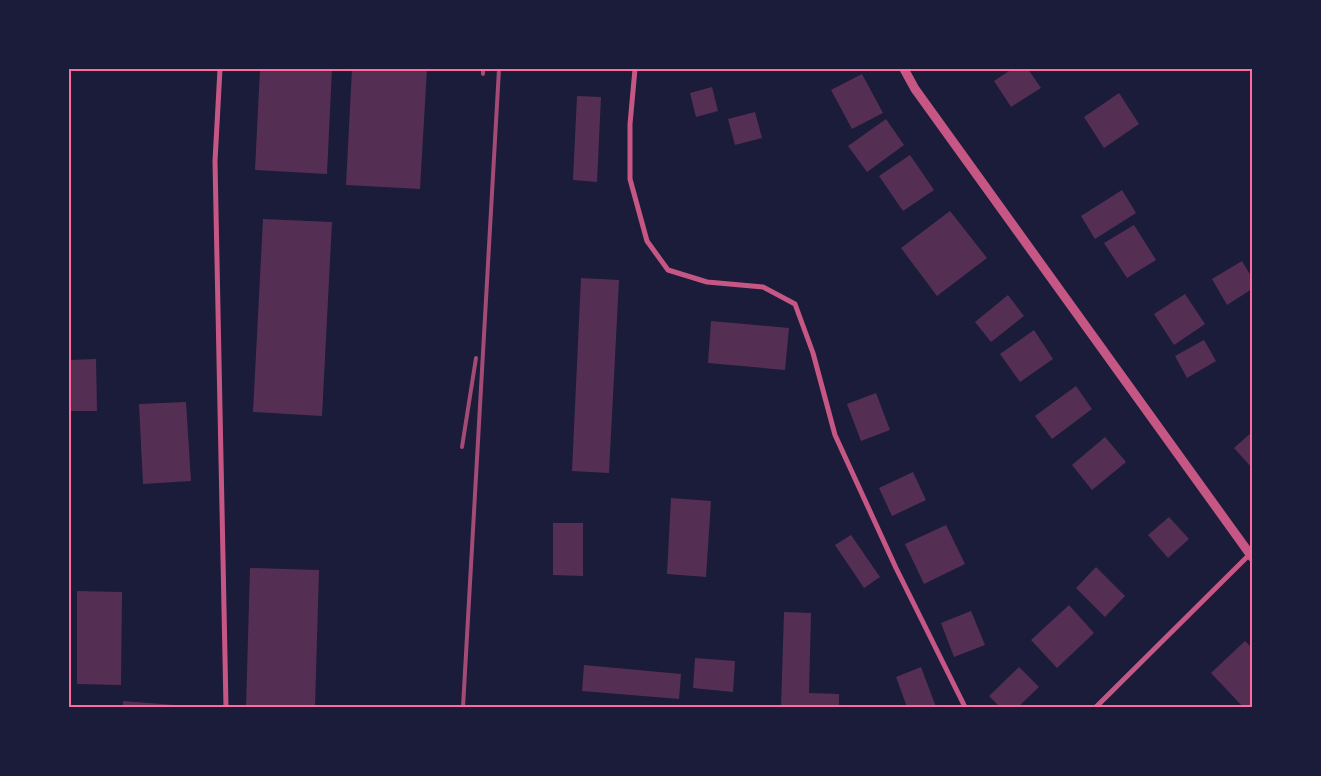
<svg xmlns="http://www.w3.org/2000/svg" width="1321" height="776" font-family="Inter,sans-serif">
	<rect width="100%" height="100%" fill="#1b1b3a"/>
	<g fill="#542f53">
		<polygon points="260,69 332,69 327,174 255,170"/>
		<polygon points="352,69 427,69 420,189 346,185"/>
		<polygon points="1012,69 1028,69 1041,88 1011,107 994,81"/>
		<polygon points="862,74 883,113 852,129 831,90"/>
		<polygon points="712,87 718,111 696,117 690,93"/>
		<polygon points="1119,93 1139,124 1104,148 1084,117"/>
		<polygon points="577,96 601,97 597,182 573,180"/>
		<polygon points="755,112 762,138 735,145 728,119"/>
		<polygon points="886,119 904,145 867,172 848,146"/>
		<polygon points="910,155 934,190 903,211 879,176"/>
		<polygon points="1122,190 1136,213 1095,239 1081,216"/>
		<polygon points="950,211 987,258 937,296 901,248"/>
		<polygon points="263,219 332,222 322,416 253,412"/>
		<polygon points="1134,225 1156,260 1127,278 1104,243"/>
		<polygon points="1242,261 1252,278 1252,289 1227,305 1212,279"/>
		<polygon points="581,278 619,280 609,473 572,471"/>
		<polygon points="1185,294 1205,324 1174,345 1154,314"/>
		<polygon points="1008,295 1024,316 991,342 975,322"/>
		<polygon points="711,321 789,328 785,370 708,363"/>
		<polygon points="1034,330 1053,359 1020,382 1000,354"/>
		<polygon points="1204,340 1216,361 1187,378 1175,356"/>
		<polygon points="96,359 97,411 69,411 69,360"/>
		<polygon points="1076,386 1092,409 1052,439 1035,416"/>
		<polygon points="876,393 890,430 861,441 847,404"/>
		<polygon points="186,402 191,481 143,484 139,404"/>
		<polygon points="1252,432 1252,468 1234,448"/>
		<polygon points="1105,437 1126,462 1092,490 1072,465"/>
		<polygon points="913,472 926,500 892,516 879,488"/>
		<polygon points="671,498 711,501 706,577 667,574"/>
		<polygon points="1169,517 1189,539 1168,558 1148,535"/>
		<polygon points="553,523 583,523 583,576 553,575"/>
		<polygon points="946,525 965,564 924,584 905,544"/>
		<polygon points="851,535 880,577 864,588 835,545"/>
		<polygon points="1096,567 1125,596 1105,617 1076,588"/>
		<polygon points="250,568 319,570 315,707 246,707"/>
		<polygon points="77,591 122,592 121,685 77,684"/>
		<polygon points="1069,605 1094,633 1057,668 1031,640"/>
		<polygon points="971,611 985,645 954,657 941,623"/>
		<polygon points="784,612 811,613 809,693 839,694 839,707 781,707"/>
		<polygon points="1245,641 1252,648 1252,707 1243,707 1211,673"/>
		<polygon points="695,658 735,661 733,692 693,688"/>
		<polygon points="584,665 681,674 679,699 582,691"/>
		<polygon points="921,667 936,707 907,707 896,677"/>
		<polygon points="1019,667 1039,687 1018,707 1000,707 989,696"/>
		<polygon points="123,701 175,705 175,707 123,707"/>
	</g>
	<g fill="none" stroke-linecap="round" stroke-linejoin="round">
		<g stroke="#c65784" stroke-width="5">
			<polyline points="220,69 215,161 226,707"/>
			<polyline points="635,69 630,124 630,179 647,241 668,270 707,282 763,287 795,304 813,353 835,435 896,568 965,707"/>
			<polyline points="1096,707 1250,554"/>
		</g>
		<polyline stroke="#c65784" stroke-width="9" points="904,69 915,89 1252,557"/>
		<g stroke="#a44b75" stroke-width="4">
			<polyline points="483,74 483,69"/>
			<polyline points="462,447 476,358"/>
			<polyline points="463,707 499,69"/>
		</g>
	</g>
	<rect width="1321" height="776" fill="none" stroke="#1b1b3a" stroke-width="140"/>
	<rect x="70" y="70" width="1181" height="636" fill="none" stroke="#ff6b9d" stroke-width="2"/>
</svg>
